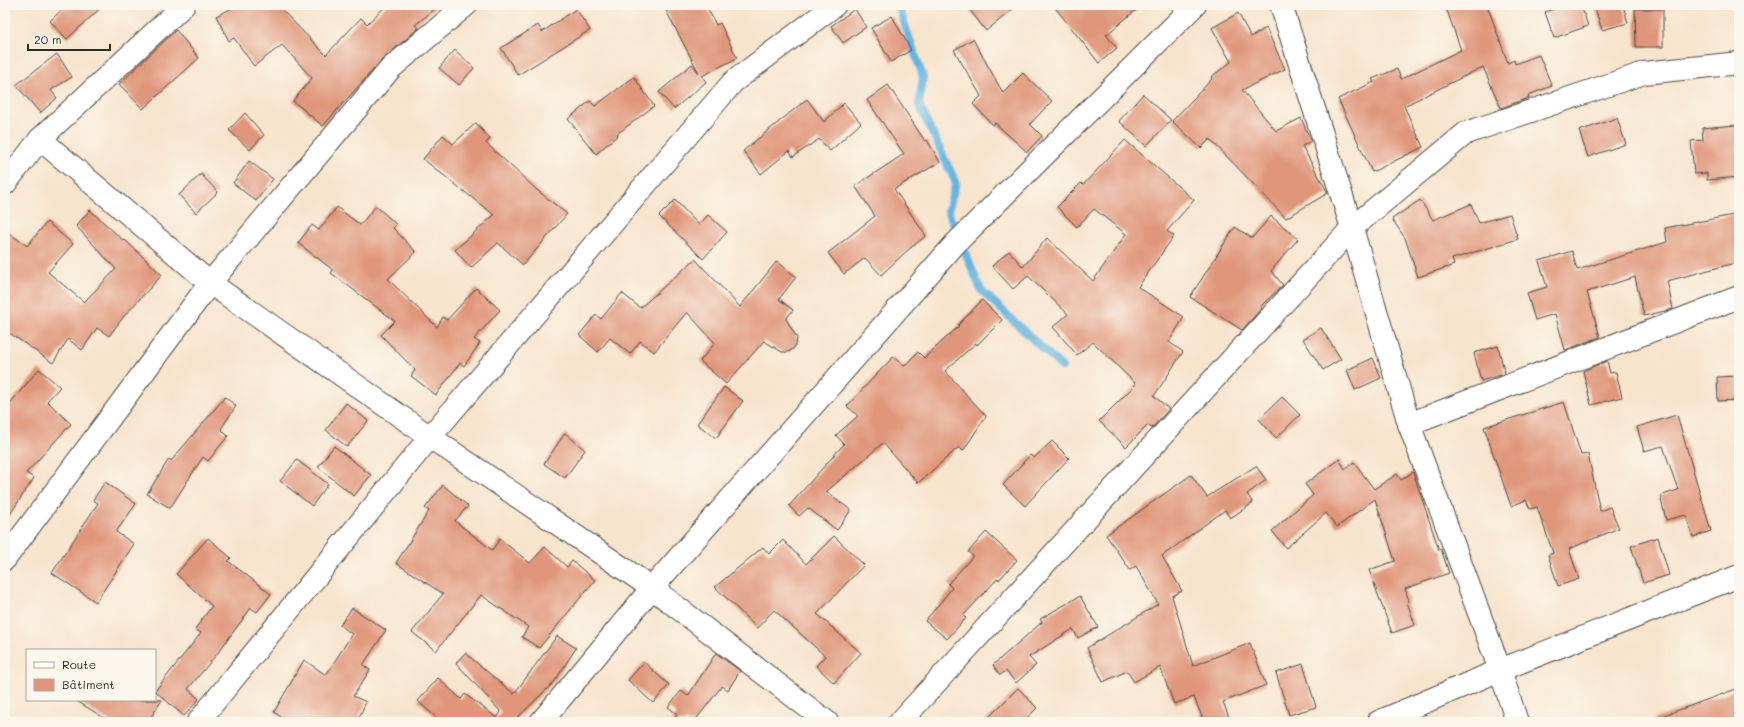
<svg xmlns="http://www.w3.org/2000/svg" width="1744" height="727" font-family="Mali,sans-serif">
	<rect width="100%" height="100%" fill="#fbf7ec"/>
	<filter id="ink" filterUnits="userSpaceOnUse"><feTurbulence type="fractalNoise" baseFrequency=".025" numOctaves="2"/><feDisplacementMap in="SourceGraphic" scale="8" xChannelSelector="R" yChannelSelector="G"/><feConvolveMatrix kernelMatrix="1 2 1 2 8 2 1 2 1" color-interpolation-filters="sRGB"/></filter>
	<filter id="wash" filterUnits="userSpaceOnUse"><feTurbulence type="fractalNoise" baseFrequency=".012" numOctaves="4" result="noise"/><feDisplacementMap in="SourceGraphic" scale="16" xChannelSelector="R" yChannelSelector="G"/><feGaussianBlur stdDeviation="0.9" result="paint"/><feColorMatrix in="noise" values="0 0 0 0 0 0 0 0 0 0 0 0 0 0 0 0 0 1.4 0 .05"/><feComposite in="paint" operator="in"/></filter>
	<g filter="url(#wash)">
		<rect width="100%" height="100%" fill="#f7e4cd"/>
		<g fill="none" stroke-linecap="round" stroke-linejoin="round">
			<polyline stroke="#66b5e0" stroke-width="8" points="898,5 923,77 919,105 956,183 948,211 981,290 1062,367"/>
		</g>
		<g id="blocks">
			<g fill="#e0967a">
				<polygon points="67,5 104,5 67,39 50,21"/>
				<polygon points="239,5 277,5 326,55 361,18 367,24 387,5 440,5 415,25 419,28 382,60 323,126 293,101 312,78 282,45 254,66 234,38 229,41 216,16"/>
				<polygon points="663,5 706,5 716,25 720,23 737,58 702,76 706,82 674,109 659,92 692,64 699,73"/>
				<polygon points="966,5 1018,5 986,31"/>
				<polygon points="1053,5 1142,5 1106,35 1117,48 1099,63"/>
				<polygon points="1445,5 1487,5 1508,63 1514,60 1515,64 1539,55 1552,86 1528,95 1529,98 1501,108 1483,67 1404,106 1423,147 1372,172 1338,99 1374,82 1372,79 1397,69 1401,79 1461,50"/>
				<polygon points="1565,5 1581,5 1588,26 1554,38 1545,12"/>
				<polygon points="1607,5 1623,5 1628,23 1602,30 1595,8"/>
				<polygon points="576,9 590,30 518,75 501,48 538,25 542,32"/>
				<polygon points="855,9 866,27 843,43 831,26"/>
				<polygon points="1635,9 1663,9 1663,47 1636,47"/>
				<polygon points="1238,13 1251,37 1266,28 1285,69 1242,90 1276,131 1301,118 1311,141 1302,146 1328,193 1286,218 1210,139 1201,148 1172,121 1212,79 1211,77 1231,62 1212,28"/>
				<polygon points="892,16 911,50 891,62 871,28"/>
				<polygon points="176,30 199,58 143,109 119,84"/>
				<polygon points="973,39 1003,93 1023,73 1052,101 1030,124 1042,136 1027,152 995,123 993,125 973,104 981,96 954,50"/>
				<polygon points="455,50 474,68 459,85 439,68"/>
				<polygon points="57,54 72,77 51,90 57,98 40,113 16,85"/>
				<polygon points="634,77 654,106 617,134 618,135 596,154 568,119 590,101 595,106"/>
				<polygon points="888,85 925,141 927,140 940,162 894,189 926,236 909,249 881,275 865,258 844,274 828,253 875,216 855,186 904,154 867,100"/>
				<polygon points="1143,94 1171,120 1146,146 1119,121"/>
				<polygon points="807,99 824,122 844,103 861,123 830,151 819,139 793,157 789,151 761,174 743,151"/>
				<polygon points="245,113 264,135 250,150 229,130"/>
				<polygon points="1617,118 1626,144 1588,157 1579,131"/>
				<polygon points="476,123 490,139 486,143 537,190 567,214 523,265 498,243 471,268 455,250 494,215 423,159 443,135 453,144"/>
				<polygon points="1736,125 1739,177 1707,180 1707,173 1694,174 1691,141 1703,140 1702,128"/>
				<polygon points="1125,140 1194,200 1167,231 1174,236 1138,287 1184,317 1169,342 1183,352 1154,396 1169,409 1152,428 1148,425 1126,447 1099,421 1136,384 1093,342 1077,355 1053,327 1068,314 1028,276 1013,289 992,266 1009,251 1023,267 1047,238 1093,281 1126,234 1094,209 1077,227 1057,207 1081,183 1083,185"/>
				<polygon points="249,161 273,179 256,201 233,183"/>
				<polygon points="201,174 218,192 196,213 179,195"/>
				<polygon points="675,200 699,225 708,215 727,232 703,259 659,216"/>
				<polygon points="1420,200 1433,220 1471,204 1479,223 1510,214 1518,239 1452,259 1454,265 1418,277 1405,238 1392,219"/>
				<polygon points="376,206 396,224 393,228 416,252 388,279 437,327 443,317 447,320 476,288 500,310 474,339 480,343 464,366 460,363 436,395 411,376 415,370 381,335 395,321 331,273 333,270 298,243 312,225 319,230 337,207 360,225"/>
				<polygon points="90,210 124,241 125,240 162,275 124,316 109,336 97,328 82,350 68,339 53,363 5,330 5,230 27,246 47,222 73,244 48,272 84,302 116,269 76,226"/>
				<polygon points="1739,214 1739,262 1667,281 1673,309 1644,316 1635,277 1587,292 1600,337 1565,350 1555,314 1535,320 1527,293 1547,287 1539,261 1572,251 1577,270 1667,242 1665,228"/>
				<polygon points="1271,216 1298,239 1271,271 1283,285 1260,307 1262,308 1242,330 1190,297 1235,227 1252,238"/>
				<polygon points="695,259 740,307 777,261 796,277 779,299 793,310 786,319 797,338 796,344 793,349 788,352 782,352 764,341 726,384 700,361 715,343 687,312 654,352 640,341 630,354 610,338 598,352 579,335 596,315 601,319 622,293 640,308"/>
				<polygon points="982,300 1002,320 977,345 976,343 945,371 986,416 963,451 959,447 918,483 883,443 826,492 851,510 837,530 808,508 799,516 789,506 844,444 836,435 858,416 847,406 893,357 904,366 918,352 924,358 959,326 958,325"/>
				<polygon points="1321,328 1341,359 1323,370 1303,339"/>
				<polygon points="1498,346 1505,374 1481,381 1474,353"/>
				<polygon points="1373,358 1381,378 1355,390 1347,370"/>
				<polygon points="1607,361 1610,373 1616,372 1622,397 1591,405 1583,371"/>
				<polygon points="39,369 60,387 47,401 71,424 26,473 34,478 5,522 5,409"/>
				<polygon points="1739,376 1739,400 1718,401 1717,377"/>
				<polygon points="724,387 743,401 716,438 697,424"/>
				<polygon points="225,397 236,406 221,429 228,436 208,461 203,457 170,508 147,494 169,459 171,461"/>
				<polygon points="1282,397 1300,415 1276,438 1259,419"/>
				<polygon points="1564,402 1581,455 1588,454 1600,511 1610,507 1619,528 1569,549 1579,579 1558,586 1548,555 1553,553 1537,507 1530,509 1526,500 1511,506 1484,427"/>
				<polygon points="346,403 368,421 347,447 326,430"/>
				<polygon points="1677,415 1711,531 1693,537 1686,515 1666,520 1660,496 1678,490 1663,446 1644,451 1637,427"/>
				<polygon points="565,433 585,450 565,478 544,464"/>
				<polygon points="1052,441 1069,458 1025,506 1003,485 1030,455 1034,458"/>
				<polygon points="334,446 371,475 354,496 318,467"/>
				<polygon points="1339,459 1345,469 1354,462 1374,489 1397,474 1401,480 1413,472 1439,550 1441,549 1449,573 1405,589 1409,601 1407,602 1415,625 1392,633 1369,570 1395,561 1375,499 1337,527 1326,513 1286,548 1272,531 1313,495 1305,484"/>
				<polygon points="297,460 328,484 312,506 280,481"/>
				<polygon points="1256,466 1266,480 1247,494 1253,503 1230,518 1225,510 1162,556 1182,591 1172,596 1193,666 1250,643 1266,685 1223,702 1231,722 1204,722 1194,697 1174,704 1160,667 1134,682 1127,671 1103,682 1087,648 1158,604 1136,566 1130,570 1106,535 1191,475 1207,497"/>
				<polygon points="105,482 136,504 116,532 134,544 96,602 52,573 98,503 93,500"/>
				<polygon points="443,485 468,506 455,521 492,550 500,539 530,563 545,547 567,567 572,561 595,580 539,648 522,637 528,627 481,595 436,651 412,632 443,594 396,563 429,511 425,508"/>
				<polygon points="986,532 1017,560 999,580 998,578 963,616 966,618 947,639 925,621 952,588 948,584 973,556 968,552"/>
				<polygon points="834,536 864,565 817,614 861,653 834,683 816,666 825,656 774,610 757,628 715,587 763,547 769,554 783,540 806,564"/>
				<polygon points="1658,537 1669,575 1643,583 1631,546"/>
				<polygon points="208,538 231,558 228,561 271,594 257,612 251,608 217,654 188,689 199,699 184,716 155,691 201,633 195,629 212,606 176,574"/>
				<polygon points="1080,596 1098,627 1078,638 1073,629 1029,657 1036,665 1016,683 1006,671 1000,675 993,665 1042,622 1040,619"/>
				<polygon points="352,608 386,630 363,665 370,670 353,696 366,702 357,722 288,722 274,712 304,660 326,675 352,634 340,625"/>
				<polygon points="557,636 576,648 555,681 513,722 441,722 418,701 438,678 461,699 465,694 497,718 501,712 456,663 465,653 514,694"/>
				<polygon points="716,653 740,671 728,690 722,686 694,722 671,722 677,714 668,707 681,691 688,696"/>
				<polygon points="644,662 669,685 653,703 628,680"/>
				<polygon points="1303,664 1316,707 1289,715 1276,673"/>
				<polygon points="1018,688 1037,708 1023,722 984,722"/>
				<polygon points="1739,688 1739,718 1729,722 1655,722 1654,719"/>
				<polygon points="75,700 162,700 148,722 111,722"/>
			</g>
		</g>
	</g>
	<g filter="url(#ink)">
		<use href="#blocks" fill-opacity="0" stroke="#4a4743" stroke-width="1"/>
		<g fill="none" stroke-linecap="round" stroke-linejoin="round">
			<g stroke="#4a4743" stroke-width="24">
				<g id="street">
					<polyline points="1281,5 1352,228 1409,424 1500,670 1517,722"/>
					<polyline points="40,139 210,283 430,437 652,588 827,722"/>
					<polyline points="5,184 40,139 184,5"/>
					<polyline points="1409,424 1739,297"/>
					<polyline points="5,559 210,283 391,68 466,5"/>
					<polyline points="198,722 430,437 733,82 835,5"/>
					<polyline points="541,722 652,588 955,244 1195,5"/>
					<polyline points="900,722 1352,228 1466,133 1644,73 1739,63"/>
					<polyline points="1378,722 1500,670 1739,576"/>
				</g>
			</g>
			<use href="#street" stroke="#fff" stroke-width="22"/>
		</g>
	</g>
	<rect width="1744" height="727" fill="none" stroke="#fbf7ec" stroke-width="20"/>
	<rect x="26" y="649" width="130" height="52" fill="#fbf7ec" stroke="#a8a59f"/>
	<rect x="34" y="662" width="20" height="6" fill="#ffffff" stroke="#a8a59f"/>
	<text x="62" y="669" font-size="12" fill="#2b2b2b">Route</text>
	<rect x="34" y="679" width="20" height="12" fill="#e0967a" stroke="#a8a59f"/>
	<text x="62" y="689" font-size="12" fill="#2b2b2b">Bâtiment</text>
	<path d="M28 44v6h82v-6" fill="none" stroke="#2b2b2b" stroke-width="2"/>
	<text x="34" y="44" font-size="12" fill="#2b2b2b" stroke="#fbf7ec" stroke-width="3" paint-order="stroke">20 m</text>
</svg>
